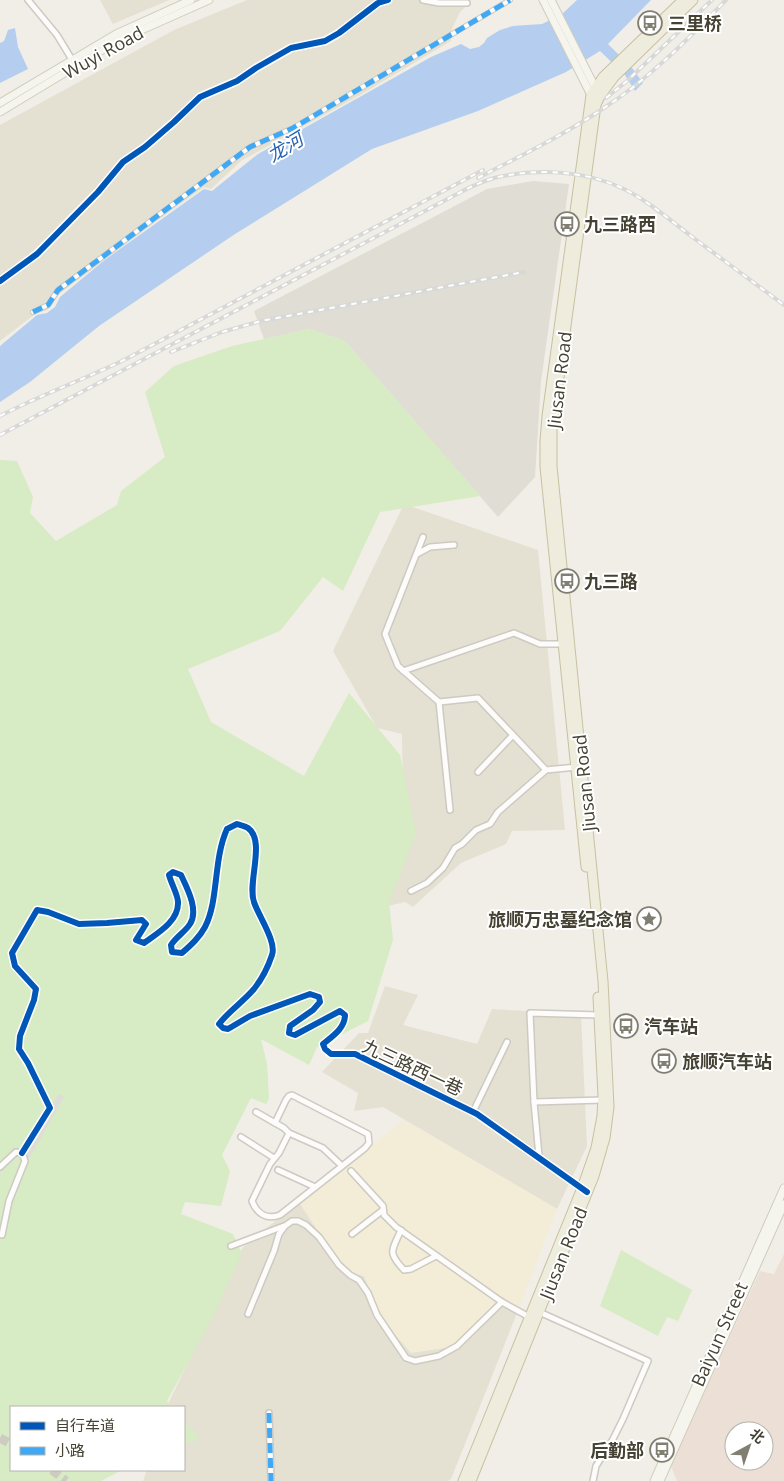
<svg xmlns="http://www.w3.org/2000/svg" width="784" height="1481" font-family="'Open Sans','Noto Sans SC',sans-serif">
	<rect width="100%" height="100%" fill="#f0eee6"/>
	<g fill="#e4e1d3">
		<polygon points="100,0 169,0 113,24"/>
		<polygon points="247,0 468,0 470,3 460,12 451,31 451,41 360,95 241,161 211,189 204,187 155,222 59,294 52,305 47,310 35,314 0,341 0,125 174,30"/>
		<polygon points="404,504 538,550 565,830 512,831 506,844 461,863 413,907 405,902 388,906 379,892 404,863 402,734 377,728 333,651"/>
		<polygon points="385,986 418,995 403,1025 477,1044 492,1009 581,1014 587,1146 557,1209 383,1107 354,1111 358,1093 322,1072 359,1033 368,1033"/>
		<polygon points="299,1202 344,1271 364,1276 383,1321 451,1347 502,1296 519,1308 451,1479 448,1481 143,1481 147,1470 184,1470 185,1411 184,1407 177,1407 168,1404 243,1247"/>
	</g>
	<polygon fill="#f3edd8" points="404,1120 557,1209 519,1308 501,1296 451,1347 411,1353 383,1321 364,1276 344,1271 299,1202"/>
	<polygon fill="#dfddd4" points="533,181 569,184 541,381 535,477 498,517 345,341 309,329 264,339 254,311 487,189"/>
	<path fill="#ebdfd6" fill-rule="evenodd" d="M 784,1254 L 784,1481 L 677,1481 L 671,1466 L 760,1271 L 774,1274 ZM 734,1431 L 764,1431 L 764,1461 L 734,1461 Z"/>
	<g fill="#d7ebc4">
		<polygon points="309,329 345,341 480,496 380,512 343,591 323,577 280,631 188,669 211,722 304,776 349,693 400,755 416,834 389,902 393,940 368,1021 317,1047 309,1065 261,1039 267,1064 269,1099 266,1104 251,1098 222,1155 230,1171 221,1206 185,1202 181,1214 233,1234 242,1253 214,1315 167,1401 172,1407 11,1407 11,1470 122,1470 101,1481 0,1481 0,460 17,461 33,497 30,513 56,541 117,505 121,491 165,457 145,392 174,366 232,346"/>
		<polygon points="621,1250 692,1290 678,1321 667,1317 658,1336 600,1306"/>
		<polygon points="184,1420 200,1439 184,1444"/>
	</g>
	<polygon fill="#dfddd6" points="59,1094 64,1097 28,1160 24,1154"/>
	<g fill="#b5ceef">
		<polygon points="577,0 651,0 608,44 633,69 643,83 635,91 625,75 600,51 566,72 478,111 372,149 235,234 99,326 30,382 0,402 0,346 37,315 47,313 55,307 60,297 106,259 204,189 212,191 258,154 431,57 461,44 470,49 479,47 484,43 487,38 500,30 513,26 542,24 562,14"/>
		<polygon points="15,28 18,47 28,69 0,83 0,43 4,41 8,30"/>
	</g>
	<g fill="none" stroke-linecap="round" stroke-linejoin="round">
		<g stroke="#cecbc2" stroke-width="9" stroke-dasharray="9 4.5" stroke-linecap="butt">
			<polyline points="0,1438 11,1444"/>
			<polyline points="52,1470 66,1481"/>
		</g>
		<g stroke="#cccac2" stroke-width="6">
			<polyline id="pedestrian" points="33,312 48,305 58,290 250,147 293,128 510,0"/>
		</g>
		<g stroke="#cccac2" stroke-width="8">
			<g id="minor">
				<polyline points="28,0 57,35 74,63"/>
				<polyline points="423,0 439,3 467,3"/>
				<polyline points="0,281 37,254 98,192 123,162 145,147 174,122 200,97 237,81 256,68 291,48 325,41 339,33 378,3 388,0"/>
				<polyline points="423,537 385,634 398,666 439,702 478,698 546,770"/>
				<polyline points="417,554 430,547 454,545"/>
				<polyline points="403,671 514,633 540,644 564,644"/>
				<polyline points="439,702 450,810"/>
				<polyline points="478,772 513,735"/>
				<polyline points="411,891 427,883 443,868 455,848 462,844 476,830 490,824 498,812 546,770 577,767"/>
				<polyline points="534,1102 603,1100"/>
				<polyline points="256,1112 284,1128 289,1133 323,1148 342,1166"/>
				<polyline points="473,1112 507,1042"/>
				<path d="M 275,1123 L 286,1100 L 289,1096 L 292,1095 L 368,1134 L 369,1143 L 365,1148 L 280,1215 C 267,1220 257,1214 252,1201 L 270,1164 L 279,1153 L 289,1133"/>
				<polyline points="241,1137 274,1158"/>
				<path d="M 22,1153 L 50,1108 L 28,1063 L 19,1049 L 20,1036 L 34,1000 L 36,989 L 15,966 L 12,953 L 37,910 L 48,912 L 79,924 L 107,923 L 142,920 L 146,924 L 136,940 L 144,943 C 158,933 179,921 178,902 C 178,895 171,883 169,875 L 173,872 L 181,875 C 187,888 199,910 190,924 C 185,932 176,937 171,945 L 172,952 L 182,953 C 191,945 199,938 205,927 C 219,900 213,860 227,829 L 237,824 C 240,825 245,826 248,828 C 266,841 247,883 254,902 C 258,915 277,942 272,955 C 268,967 262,979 254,989 C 243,1002 229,1011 219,1024 L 223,1028 L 228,1029 L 250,1016 L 310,994 L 319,997 L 320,1002 L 313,1010 L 290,1026 L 289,1033 L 295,1035 L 340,1011 L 345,1015 C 345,1028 333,1036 323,1044 L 325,1049 L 331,1054 L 355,1054 L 477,1114 L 582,1189"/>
				<polyline points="539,1156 534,1102 530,1013 599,1015"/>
				<polyline points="0,1167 16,1152 22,1153"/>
				<polyline points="278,1170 315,1187"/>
				<polyline points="351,1171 383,1206 384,1215 396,1227 502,1302"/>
				<path d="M 401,1230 C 392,1251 387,1252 404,1270 L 411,1269 L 436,1256"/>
				<polyline points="352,1234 383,1210"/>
				<polyline points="2,1235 9,1201 25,1161 22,1153"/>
				<polyline points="231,1246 284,1226"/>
				<polyline points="537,1311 648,1361 623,1419 612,1441 596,1466 593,1481"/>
				<polyline points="248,1314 274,1251 279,1234 285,1226 292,1221 298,1221 306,1225 319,1237 339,1265 350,1275 359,1280 368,1293 377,1315 406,1358 415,1361 439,1356 457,1346 502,1302 531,1318"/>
				<polyline points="269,1413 271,1481"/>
			</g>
		</g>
		<g stroke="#cfccbd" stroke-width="9">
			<g id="secondary">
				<polyline points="543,0 591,95"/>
				<polyline points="551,0 597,91"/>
				<polyline points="0,103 116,34 191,0"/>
				<polyline points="0,112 119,40 209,0"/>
				<polyline points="654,1481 784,1188"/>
				<polyline points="660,1481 784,1204"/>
			</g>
		</g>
		<g stroke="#c8c0a1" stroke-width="11">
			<g id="trunk">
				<polyline points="586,867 545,467 545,441 547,416 591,95 603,77 683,0"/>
				<polyline points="463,1481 582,1188 596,1148 602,1116 603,1096 598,997"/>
				<polyline points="471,1481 594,1176 605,1138 609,1107 603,981 552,466 552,429 596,105 600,96 614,77 693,0"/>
			</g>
		</g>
		<use href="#pedestrian" stroke="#fdfcfb" stroke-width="4"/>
		<use href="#minor" stroke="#fdfcfb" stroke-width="5"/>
		<use href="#secondary" stroke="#f6f5ed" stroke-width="7"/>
		<use href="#trunk" stroke="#eeecdc" stroke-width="9"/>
		<g stroke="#d8d8d7" stroke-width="4">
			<g id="rail">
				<polyline points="606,98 627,81 712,0"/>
				<path d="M 478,178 C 520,156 564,135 604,108 C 650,78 688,39 726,0"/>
				<polyline points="171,352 222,332 261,321 524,272"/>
				<path d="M 0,416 C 40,395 83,380 124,360 L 483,170"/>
				<path d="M 0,435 L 459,193 C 470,187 481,182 494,178 C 535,168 585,170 624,189 C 650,202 672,222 695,239 C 725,261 754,283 784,305"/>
			</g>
		</g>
		<use href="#rail" stroke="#fff" stroke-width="2" stroke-dasharray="5.5" stroke-linecap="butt"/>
		<g stroke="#3fa9f5" stroke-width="5" stroke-dasharray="10 5" stroke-linecap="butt">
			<polyline points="33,312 48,305 58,290 250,147 293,128 510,0"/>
			<polyline points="269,1413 271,1481"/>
		</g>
		<g stroke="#fff" stroke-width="9">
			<g id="cycleway">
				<polyline points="0,281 37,254 98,192 123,162 145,147 174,122 200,97 237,81 256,68 291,48 325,41 339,33 378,3 388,0"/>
				<path d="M 22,1153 L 50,1108 L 28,1063 L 19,1049 L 20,1036 L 34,1000 L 36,989 L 15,966 L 12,953 L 37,910 L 48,912 L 79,924 L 107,923 L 142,920 L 146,924 L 136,940 L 144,943 C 158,933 179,921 178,902 C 178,895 171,883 169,875 L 173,872 L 181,875 C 187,888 199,910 190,924 C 185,932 176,937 171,945 L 172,952 L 182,953 C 191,945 199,938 205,927 C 219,900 213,860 227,829 L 237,824 C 240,825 245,826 248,828 C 266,841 247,883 254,902 C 258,915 277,942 272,955 C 268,967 262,979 254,989 C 243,1002 229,1011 219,1024 L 223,1028 L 228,1029 L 250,1016 L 310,994 L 319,997 L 320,1002 L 313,1010 L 290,1026 L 289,1033 L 295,1035 L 340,1011 L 345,1015 C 345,1028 333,1036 323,1044 L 325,1049 L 331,1054 L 355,1054 L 477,1114 L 587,1192"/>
			</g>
		</g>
		<use href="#cycleway" stroke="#0057b8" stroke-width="6"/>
	</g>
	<defs>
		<g id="bus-ring" transform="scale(1.25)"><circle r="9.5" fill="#fff" stroke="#817e72" stroke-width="1.5"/><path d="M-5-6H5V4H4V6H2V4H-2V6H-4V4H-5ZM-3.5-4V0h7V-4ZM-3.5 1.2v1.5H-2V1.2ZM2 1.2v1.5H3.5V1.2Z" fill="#817e72"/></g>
		<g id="sight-ring" transform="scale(1.25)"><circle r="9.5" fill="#fff" stroke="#817e72" stroke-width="1.5"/><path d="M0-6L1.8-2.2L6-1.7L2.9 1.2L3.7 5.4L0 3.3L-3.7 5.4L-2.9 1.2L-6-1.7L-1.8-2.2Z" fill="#817e72"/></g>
	</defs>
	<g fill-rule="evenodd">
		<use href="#bus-ring" x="650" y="23"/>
		<use href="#bus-ring" x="567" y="224"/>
		<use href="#bus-ring" x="567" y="581"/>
		<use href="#sight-ring" x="649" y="919"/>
		<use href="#bus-ring" x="626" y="1026"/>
		<use href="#bus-ring" x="664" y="1061"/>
		<use href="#bus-ring" x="662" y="1450"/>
	</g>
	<g text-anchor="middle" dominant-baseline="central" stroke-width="4" stroke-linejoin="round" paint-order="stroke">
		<g font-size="18" font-weight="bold" fill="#454133" stroke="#fff" text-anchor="start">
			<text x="668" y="23">三里桥</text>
			<text x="584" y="224">九三路西</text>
			<text x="584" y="581">九三路</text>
			<text x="632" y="919" text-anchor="end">旅顺万忠墓纪念馆</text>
			<text x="644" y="1026">汽车站</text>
			<text x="682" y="1061">旅顺汽车站</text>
			<text x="644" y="1450" text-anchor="end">后勤部</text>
		</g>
		<g font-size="18" fill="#454133" stroke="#fff">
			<text transform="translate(103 52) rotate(-29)">Wuyi Road</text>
			<text transform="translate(559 380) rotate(-83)">Jiusan Road</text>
			<text transform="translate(584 783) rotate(-96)">Jiusan Road</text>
			<text transform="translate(413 1067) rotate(25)">九三路西一巷</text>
			<text transform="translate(563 1253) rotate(-68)">Jiusan Road</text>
			<text transform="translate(719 1334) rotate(-66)">Baiyun Street</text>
		</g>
		<g font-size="19" font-style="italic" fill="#2862b5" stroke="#fff">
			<text transform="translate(285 147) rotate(-31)">龙河</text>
		</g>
	</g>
	<rect x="10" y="1406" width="175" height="65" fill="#ffffff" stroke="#b5b3ad"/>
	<rect x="20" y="1422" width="25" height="8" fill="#0057b8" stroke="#b5b3ad"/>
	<text x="55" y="1431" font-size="15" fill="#454133">自行车道</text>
	<rect x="20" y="1447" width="25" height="8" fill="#3fa9f5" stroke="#b5b3ad"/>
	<text x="55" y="1456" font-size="15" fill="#454133">小路</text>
	<g transform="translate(749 1446) rotate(40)"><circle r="24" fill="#ffffff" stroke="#b5b3ad"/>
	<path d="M0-4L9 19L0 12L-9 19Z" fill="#817e72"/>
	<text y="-8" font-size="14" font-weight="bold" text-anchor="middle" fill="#454133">北</text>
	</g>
</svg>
